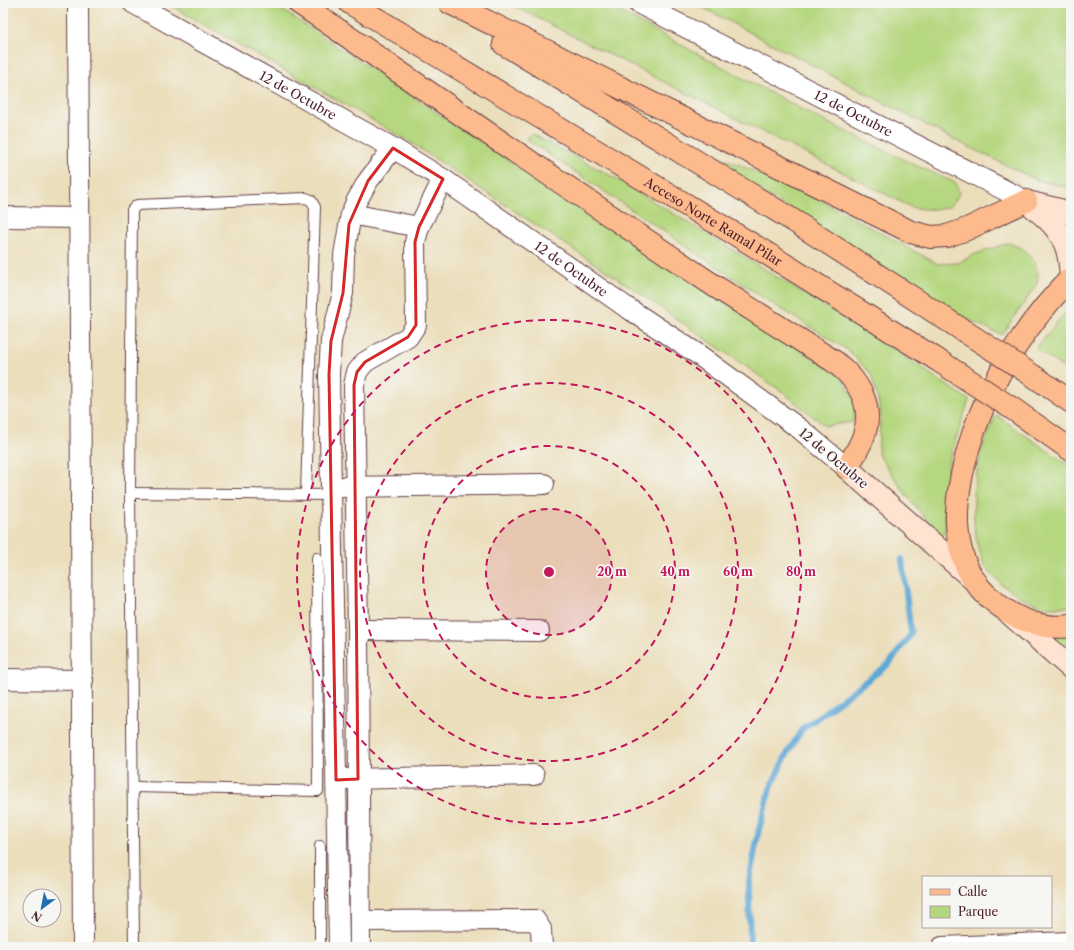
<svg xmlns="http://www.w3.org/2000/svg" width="1074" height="950" font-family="'Libre Caslon Text',serif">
	<rect width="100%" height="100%" fill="#f6f6f2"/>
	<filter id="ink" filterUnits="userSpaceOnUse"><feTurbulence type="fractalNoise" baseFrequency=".025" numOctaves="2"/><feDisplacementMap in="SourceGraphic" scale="8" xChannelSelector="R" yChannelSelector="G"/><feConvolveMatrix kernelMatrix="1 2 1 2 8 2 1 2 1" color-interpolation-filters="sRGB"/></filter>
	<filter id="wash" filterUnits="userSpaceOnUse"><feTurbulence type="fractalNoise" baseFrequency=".012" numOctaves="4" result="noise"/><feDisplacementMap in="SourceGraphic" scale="16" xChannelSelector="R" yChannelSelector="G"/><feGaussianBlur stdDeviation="0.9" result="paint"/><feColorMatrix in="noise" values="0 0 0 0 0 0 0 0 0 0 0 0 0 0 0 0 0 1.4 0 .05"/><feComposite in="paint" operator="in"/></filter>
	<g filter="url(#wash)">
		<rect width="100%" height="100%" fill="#ebdebb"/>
		<g fill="#b5d77f" stroke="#807b55">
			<polygon points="166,3 272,3 629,240 841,376 857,404 853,422 825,426 780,390 638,292 402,137"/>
			<path d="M 508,3 L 603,3 L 814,116 L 915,165 L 956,183 L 959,193 C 957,196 956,200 954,202 C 945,213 923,209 911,207 Z"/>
			<polygon points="694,3 1071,3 1071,188 1036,180 951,138"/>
			<polygon points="532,134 615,178 875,337 969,400 949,460 944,507 946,532 939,535 907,496 878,454 881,412 871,374 849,351 759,295 529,141 527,138"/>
			<polygon points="691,144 820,200 938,264 958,263 976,254 1008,243 1022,248 1033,260 1038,272 1037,284 1002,335 966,319 690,147"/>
			<polygon points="1071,305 1071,373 1036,349"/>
			<polygon points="996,415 1071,467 1071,607 1045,607 1022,598 1001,584 985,567 978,547 974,524 974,488 981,451"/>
			<polygon points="1057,634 1071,634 1071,654 1052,640"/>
		</g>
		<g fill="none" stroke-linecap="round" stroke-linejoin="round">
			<polyline stroke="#5da7d5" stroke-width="6" points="750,947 749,882 759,829 770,789 787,754 802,729 889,664 911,634 902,559"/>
		</g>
	</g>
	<g filter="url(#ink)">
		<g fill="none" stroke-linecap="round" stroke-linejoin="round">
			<g stroke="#623c41" stroke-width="12">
				<g id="lane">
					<polyline points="130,493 331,495"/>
					<polyline points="134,787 318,791 317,558"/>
					<polyline points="320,846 320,947"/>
					<polyline points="134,947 130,493 132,214 132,210 137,205 306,198 311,200 315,207 306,494"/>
				</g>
			</g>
			<g stroke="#623c41" stroke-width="22">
				<g id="street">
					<path d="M 78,3 C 79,318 83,632 83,947"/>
					<path id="s1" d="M 133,3 L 393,148 L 443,179 L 626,307 L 696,353 L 800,429 L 847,468"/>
					<path id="s2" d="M 638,3 L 1026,201"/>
					<polyline points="351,214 419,227"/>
					<polyline points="3,217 79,218"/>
					<polyline points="343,487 544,484"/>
					<polyline points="358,630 539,631"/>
					<polyline points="3,679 83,680"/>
					<polyline points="346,779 534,775"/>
					<polyline points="360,921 535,920 541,929 542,947"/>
					<polyline points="339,947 329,374 331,341 343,293 344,255 351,214 356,202 368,181 393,148"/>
					<polyline points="360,947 358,630 354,385 357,372 365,362 408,337 416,325 415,242 419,227 443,179"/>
					<polyline points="942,947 1071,942"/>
				</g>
			</g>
			<g stroke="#623c41" stroke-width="24">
				<g id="secondary">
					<path d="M 1026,201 C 1041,213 1058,226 1065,244 C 1070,255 1070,267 1071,278"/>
					<polyline points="1031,203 1071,213"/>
					<polyline points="847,468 976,582"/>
					<polyline points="1010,614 1071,668"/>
				</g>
			</g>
			<g stroke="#623c41" stroke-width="24">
				<path id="primary" d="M 1071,278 C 1015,335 971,411 959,491 C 953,530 959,572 991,599 C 1013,618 1041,630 1071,626"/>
			</g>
			<g stroke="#623c41" stroke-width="24">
				<g id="highway">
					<path d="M 299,3 L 495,138 L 713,285 L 835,362 C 858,380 874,405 864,435 C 860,447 853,457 847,468"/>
					<path id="s3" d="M 350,3 L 763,251 L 936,359"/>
					<polyline points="450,3 911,232 931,237 947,236 967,229 1026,201"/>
					<polyline points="504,44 794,221 961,329"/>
					<polyline points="1035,377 1071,402"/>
					<polyline points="1013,409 1071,450"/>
				</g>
			</g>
			<use href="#lane" stroke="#fff" stroke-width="10"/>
			<use href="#street" stroke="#fff" stroke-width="20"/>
			<use href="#secondary" stroke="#fee3d1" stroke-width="22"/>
			<use href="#primary" stroke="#fcba8d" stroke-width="22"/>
			<use href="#highway" stroke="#fcba8d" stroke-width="22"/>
			<g stroke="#623c41" stroke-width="24" stroke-linecap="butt">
				<g id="highway-bridge">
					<polyline points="961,329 1035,377"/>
					<polyline points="936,359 1013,409"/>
				</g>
			</g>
			<use href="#highway-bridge" stroke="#fcba8d" stroke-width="22"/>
		</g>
	</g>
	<path fill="none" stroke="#d62828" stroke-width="3" stroke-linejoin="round" d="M 393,148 L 443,179 L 419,227 L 415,242 L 416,325 L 408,337 L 365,362 L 357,372 L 354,385 L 358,779 L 336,780 L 329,374 L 331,341 L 343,293 L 349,224 L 368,181 Z"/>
	<circle cx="549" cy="572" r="63" fill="#c2185b" fill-opacity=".12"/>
	<g fill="none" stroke="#c2185b" stroke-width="2" stroke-dasharray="7 5">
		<circle cx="549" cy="572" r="63"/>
		<circle cx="549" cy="572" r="126"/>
		<circle cx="549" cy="572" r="189"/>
		<circle cx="549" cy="572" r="252"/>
	</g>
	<g text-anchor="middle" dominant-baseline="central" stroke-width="3.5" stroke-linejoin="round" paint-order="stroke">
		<g font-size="13" fill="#4a1f2b" stroke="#f6f6f2">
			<text stroke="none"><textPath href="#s1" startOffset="189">12 de Octubre</textPath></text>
			<text stroke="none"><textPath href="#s2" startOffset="242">12 de Octubre</textPath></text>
			<text stroke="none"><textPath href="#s3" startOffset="424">Acceso Norte Ramal Pilar</textPath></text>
			<text stroke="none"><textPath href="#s1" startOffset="513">12 de Octubre</textPath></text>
			<text transform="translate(834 458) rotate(40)">12 de Octubre</text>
		</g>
	</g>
	<circle cx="549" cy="572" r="6" fill="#c2185b" stroke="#f6f6f2" stroke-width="2"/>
	<g font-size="12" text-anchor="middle" font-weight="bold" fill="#c2185b" stroke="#f6f6f2" stroke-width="3.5" stroke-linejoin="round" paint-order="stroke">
		<text x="612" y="576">20 m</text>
		<text x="675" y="576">40 m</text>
		<text x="738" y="576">60 m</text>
		<text x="801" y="576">80 m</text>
	</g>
	<rect width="1074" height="950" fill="none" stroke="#f6f6f2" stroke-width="16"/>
	<rect x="922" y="876" width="130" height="52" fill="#f6f6f2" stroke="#b1a0a2"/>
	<rect x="930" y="889" width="20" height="6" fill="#fcba8d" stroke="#b1a0a2"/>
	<text x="958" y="896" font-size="12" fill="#4a1f2b">Calle</text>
	<rect x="930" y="906" width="20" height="12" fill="#b5d77f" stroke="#b1a0a2"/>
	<text x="958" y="916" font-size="12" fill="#4a1f2b">Parque</text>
	<g transform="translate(42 908) rotate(212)"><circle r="19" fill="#f6f6f2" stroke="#b1a0a2"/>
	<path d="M0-3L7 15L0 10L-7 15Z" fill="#1f6fb2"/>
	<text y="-6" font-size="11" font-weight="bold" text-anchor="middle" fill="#4a1f2b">N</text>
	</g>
</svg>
